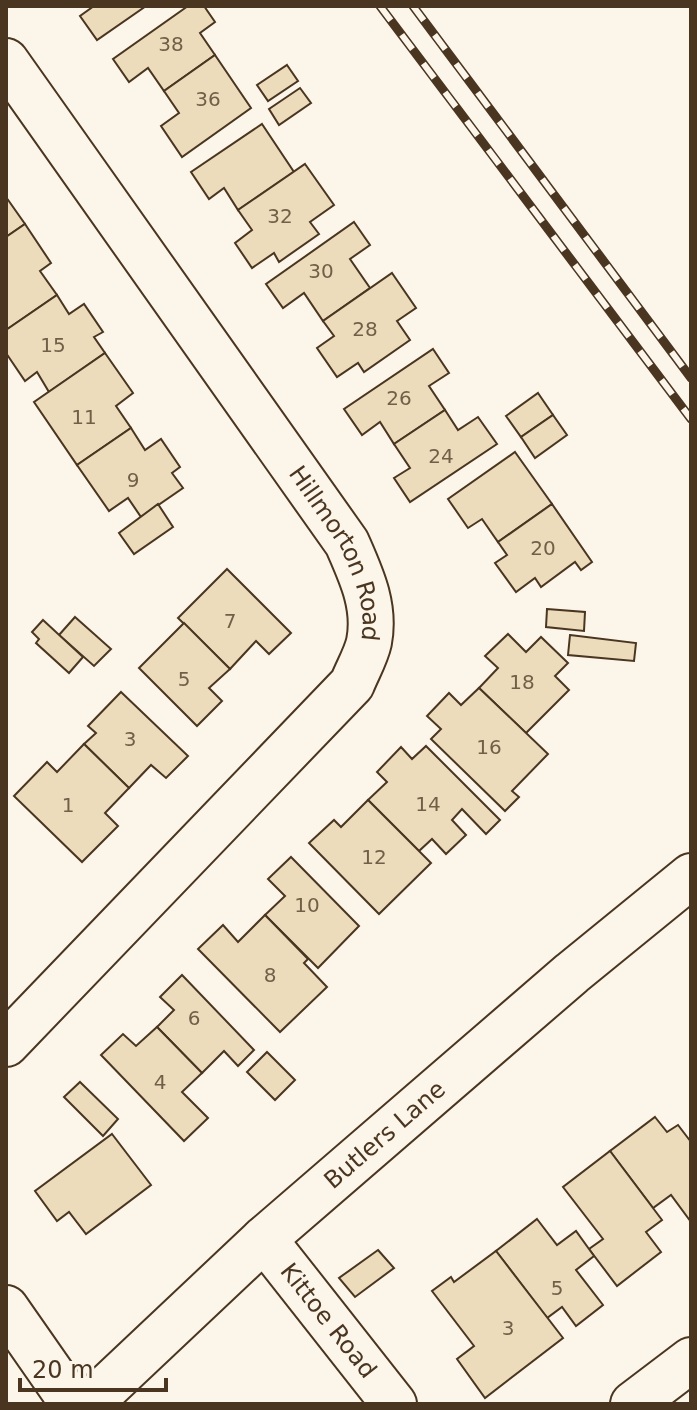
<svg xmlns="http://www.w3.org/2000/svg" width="697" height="1410" font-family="'DejaVu Sans',sans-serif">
	<rect width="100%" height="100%" fill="#fbf6e9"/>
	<g fill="#ecdcbc" stroke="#4a3520" stroke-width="2">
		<polygon points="94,6 146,6 97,40 80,16"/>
		<polygon points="188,6 204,6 215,22 200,33 215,55 164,91 148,68 129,82 113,59"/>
		<polygon points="215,55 251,108 182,157 161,126 179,113 164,91"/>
		<polygon points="287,65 298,81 268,101 257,85"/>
		<polygon points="300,88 311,103 279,125 269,109"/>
		<polygon points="262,124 294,172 238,210 224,188 209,199 191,172"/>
		<polygon points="305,164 334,205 310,222 319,234 279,262 274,253 252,268 235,243 252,230 238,210"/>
		<polygon points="6,197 25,224 6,237"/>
		<polygon points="354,222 370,245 350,259 370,288 323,321 304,293 283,308 266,284"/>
		<polygon points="25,224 51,263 40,271 57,295 6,330 6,237"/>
		<polygon points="392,273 416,308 397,321 410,340 364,372 358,363 337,377 317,348 334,336 323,321"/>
		<polygon points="57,295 69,314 84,304 103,332 94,337 105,353 49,392 37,372 25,381 6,353 6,330"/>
		<polygon points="433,349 449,373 429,386 445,410 394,444 380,422 362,435 344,409"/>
		<polygon points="105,353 133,393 116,406 131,428 77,465 34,402"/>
		<polygon points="538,393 553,415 521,437 506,416"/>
		<polygon points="445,410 458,430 478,417 497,444 410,502 394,478 410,468 394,444"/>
		<polygon points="553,415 567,435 535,458 521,437"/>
		<polygon points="131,428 145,450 161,439 180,467 172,473 183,488 141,517 128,498 109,511 77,465"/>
		<polygon points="515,452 552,504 498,542 482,519 468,528 448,499"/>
		<polygon points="158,504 173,527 134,554 119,533"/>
		<polygon points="552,504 592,562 581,570 575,562 541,587 535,578 516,592 495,563 507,555 498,542"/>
		<polygon points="227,569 291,633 269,654 256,641 230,669 178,618"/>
		<polygon points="547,609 585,612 584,631 546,627"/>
		<polygon points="75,617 111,649 94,666 59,635"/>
		<polygon points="43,620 83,657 69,673 36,643 39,639 32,632"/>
		<polygon points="184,623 230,669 209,688 222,701 197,726 139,668"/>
		<polygon points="508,634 526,652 541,637 568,663 555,676 569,690 526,733 479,688 498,668 485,656"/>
		<polygon points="570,635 636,643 634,661 568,655"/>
		<polygon points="479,688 548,754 512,791 519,797 505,811 431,739 441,729 427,716 449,693 461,705"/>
		<polygon points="121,692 188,756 166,778 151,765 129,788 84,744 96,733 88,726"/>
		<polygon points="84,744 129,788 105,813 118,826 82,862 14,796 47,762 57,772"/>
		<polygon points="426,746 500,820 486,834 462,809 452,820 466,835 446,854 432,839 419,851 368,800 387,782 377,772 401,747 412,759"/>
		<polygon points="368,800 431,863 379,914 309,843 334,820 341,827"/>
		<polygon points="291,857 359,926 318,968 265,915 285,896 268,879"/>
		<polygon points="265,915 308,959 304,963 327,987 280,1032 198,949 223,925 238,942"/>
		<polygon points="182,975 254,1050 238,1066 224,1051 202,1073 157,1027 174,1010 160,997"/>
		<polygon points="157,1027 202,1073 182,1092 208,1118 184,1141 101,1055 123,1034 136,1046"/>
		<polygon points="267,1052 295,1080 275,1100 247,1072"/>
		<polygon points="80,1082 118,1119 103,1136 64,1097"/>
		<polygon points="655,1117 667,1132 678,1125 691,1142 691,1222 671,1195 653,1208 610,1151"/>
		<polygon points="112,1134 151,1185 86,1234 69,1212 57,1221 35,1191"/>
		<polygon points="610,1151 662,1220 646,1232 661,1252 617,1286 589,1249 603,1239 563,1187"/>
		<polygon points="537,1219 557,1245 576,1231 594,1256 576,1270 603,1305 576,1326 562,1307 547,1318 496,1251"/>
		<polygon points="378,1250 394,1268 355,1297 339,1278"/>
		<polygon points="496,1251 563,1338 485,1398 457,1359 474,1346 432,1291 451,1277 454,1282"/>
	</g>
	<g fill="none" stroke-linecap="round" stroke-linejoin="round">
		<g stroke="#4a3520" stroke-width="48">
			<g id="minor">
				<path id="s1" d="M 6,61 L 347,543 C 361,575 376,606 369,642 C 366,656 357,671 352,684 L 6,1044"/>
				<path id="s2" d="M 264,1239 L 394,1404"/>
				<polyline points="6,1308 73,1404"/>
				<path id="s3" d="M 89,1404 L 264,1239 L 572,973 L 691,876"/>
				<polyline points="633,1404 691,1360"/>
			</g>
		</g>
		<use href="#minor" stroke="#fbf6e9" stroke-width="44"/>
		<g stroke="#4a3520" stroke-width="9">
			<g id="rail">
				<polyline points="380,6 691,419"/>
				<polyline points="413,6 691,378"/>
			</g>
		</g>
		<use href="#rail" stroke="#fbf6e9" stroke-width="6" stroke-dasharray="18" stroke-linecap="butt"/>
	</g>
	<g text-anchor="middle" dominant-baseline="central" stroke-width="6" stroke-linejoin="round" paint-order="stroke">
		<g font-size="20" fill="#725f47">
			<text x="171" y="44">38</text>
			<text x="208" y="99">36</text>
			<text x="280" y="216">32</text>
			<text x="321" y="271">30</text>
			<text x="365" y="329">28</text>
			<text x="53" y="345">15</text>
			<text x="399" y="398">26</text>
			<text x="84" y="417">11</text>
			<text x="441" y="456">24</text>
			<text x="133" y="480">9</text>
			<text x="543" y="548">20</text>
			<text x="230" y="621">7</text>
			<text x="184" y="679">5</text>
			<text x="522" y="682">18</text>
			<text x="130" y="739">3</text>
			<text x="489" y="747">16</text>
			<text x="428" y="804">14</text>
			<text x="68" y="805">1</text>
			<text x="374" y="857">12</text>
			<text x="307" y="905">10</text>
			<text x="270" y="975">8</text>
			<text x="194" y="1018">6</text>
			<text x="160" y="1082">4</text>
			<text x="557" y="1288">5</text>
			<text x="508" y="1328">3</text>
		</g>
		<g font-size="24" fill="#4a3520" stroke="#fbf6e9">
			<text stroke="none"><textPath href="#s1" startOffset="596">Hillmorton Road</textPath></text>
			<text stroke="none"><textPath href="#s3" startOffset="400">Butlers Lane</textPath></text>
			<text stroke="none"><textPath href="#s2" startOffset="104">Kittoe Road</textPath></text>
		</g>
	</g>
	<rect width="697" height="1410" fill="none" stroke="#4a3520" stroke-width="16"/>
	<path d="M20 1378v12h146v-12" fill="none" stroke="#4a3520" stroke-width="4"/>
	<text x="32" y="1378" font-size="24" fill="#4a3520" stroke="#fbf6e9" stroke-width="6" paint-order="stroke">20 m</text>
</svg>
